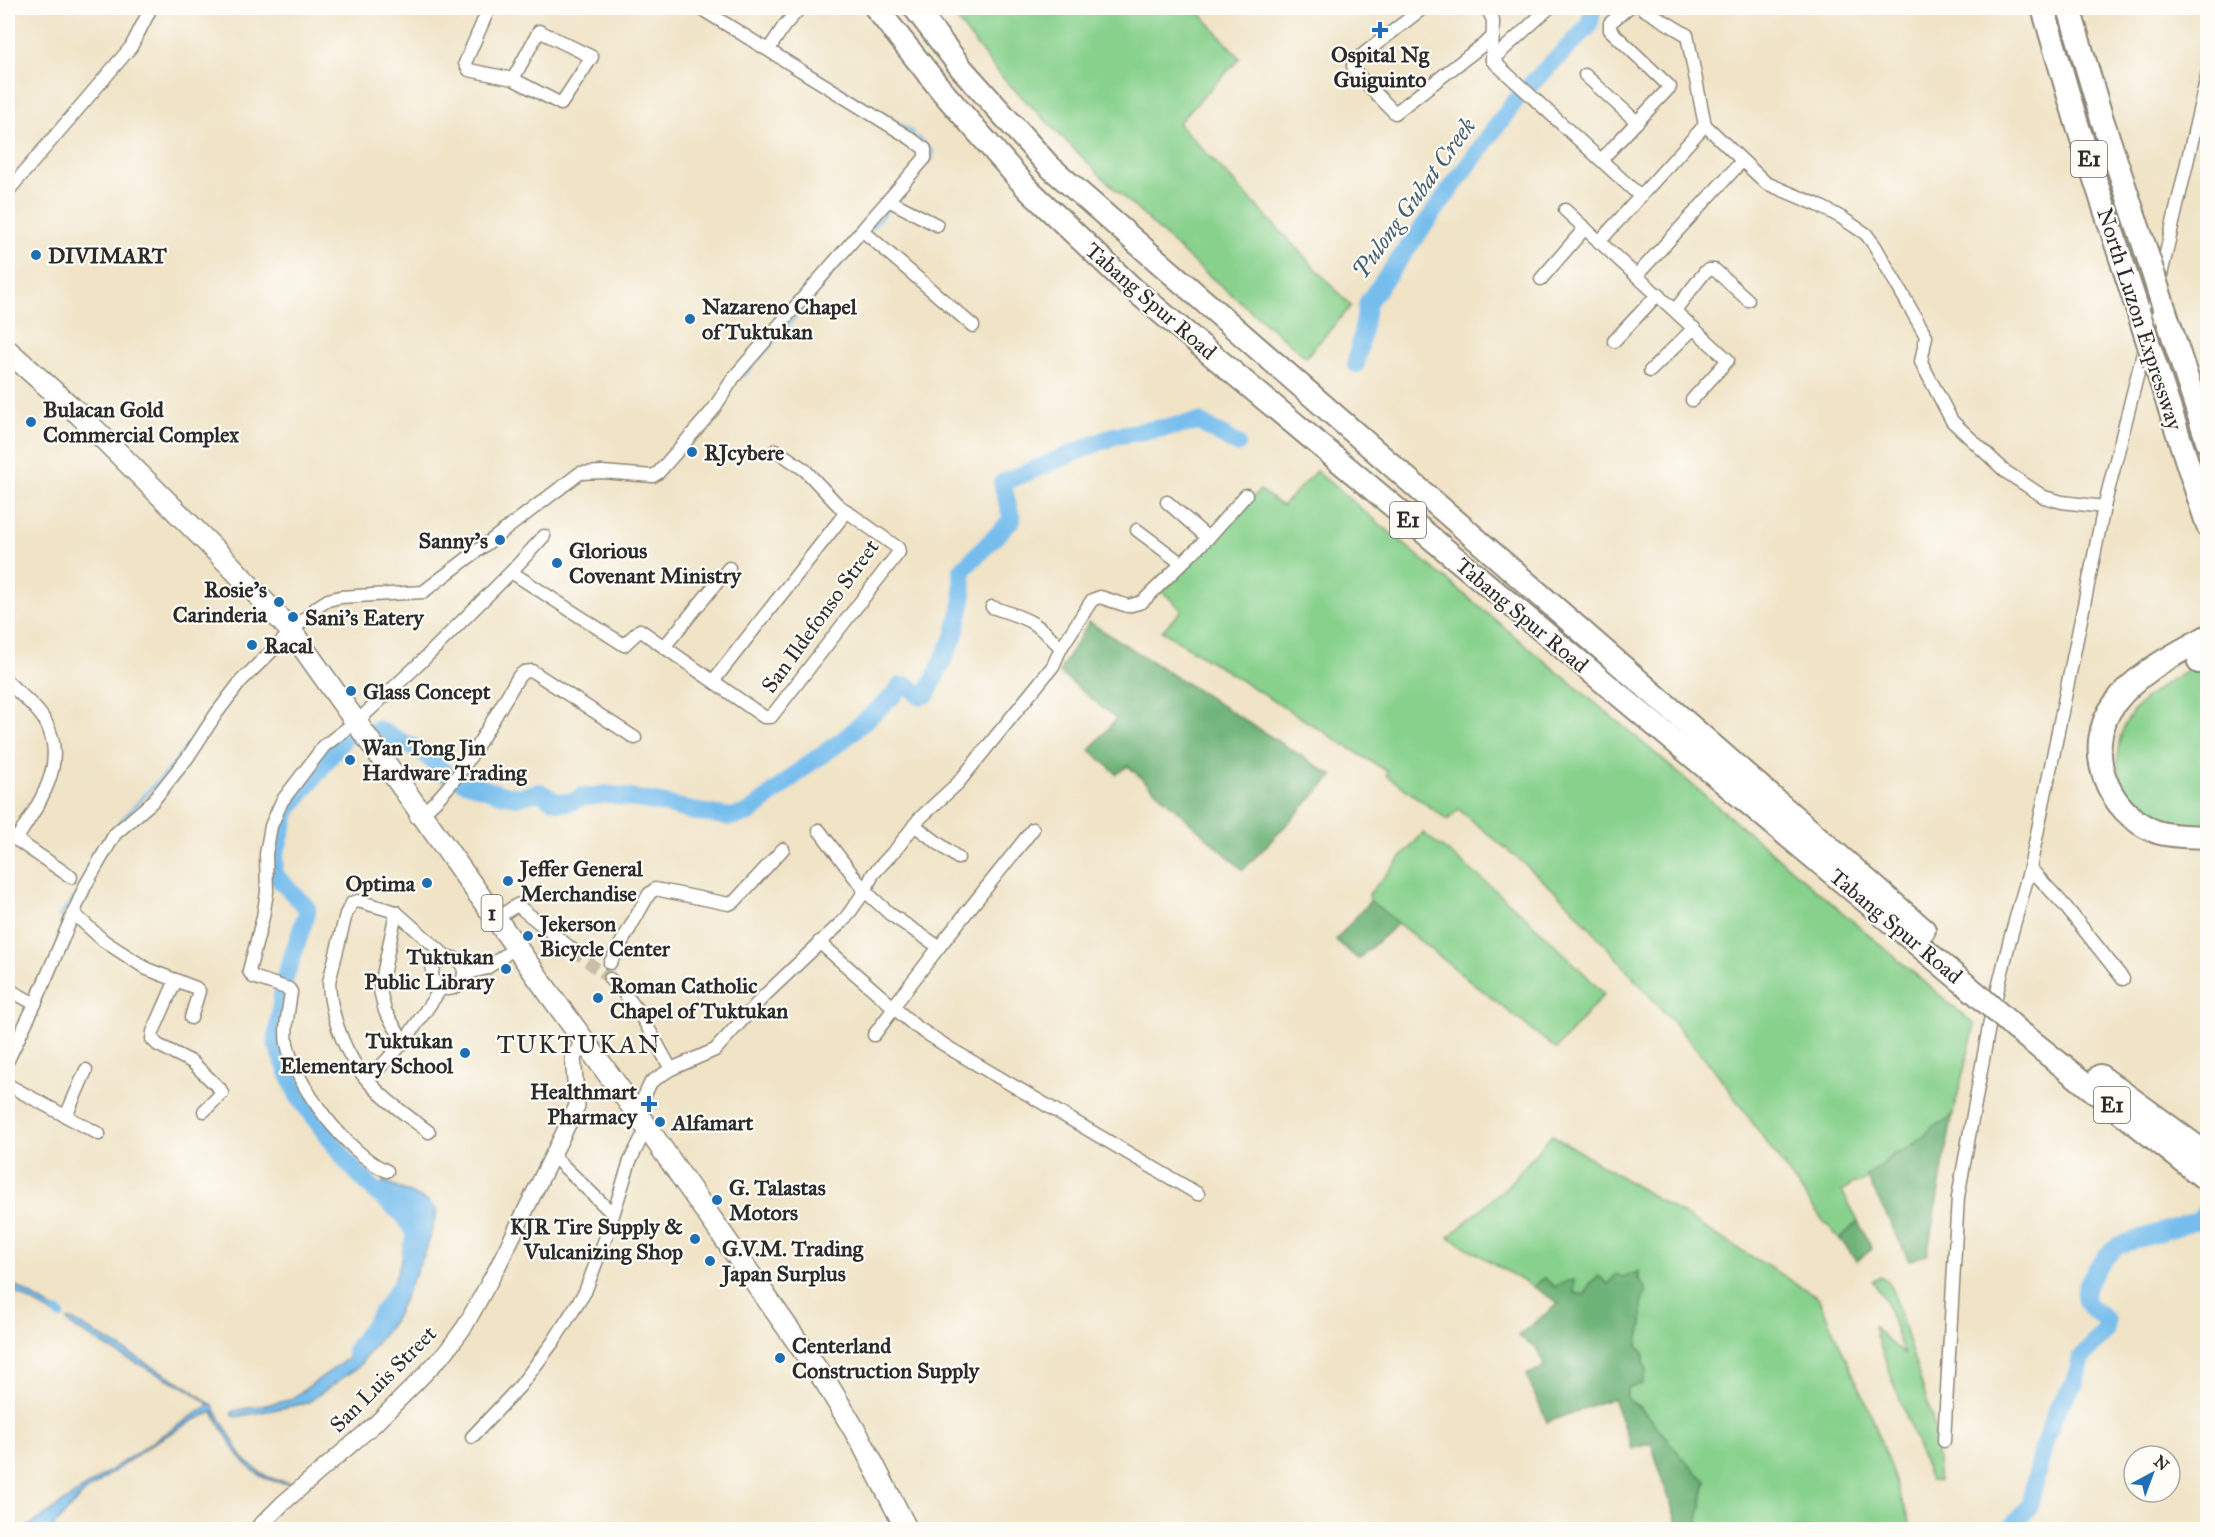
<svg xmlns="http://www.w3.org/2000/svg" width="2215" height="1537" font-family="'IM FELL Great Primer',serif">
	<rect width="100%" height="100%" fill="#fdfcf7"/>
	<filter id="ink" filterUnits="userSpaceOnUse"><feTurbulence type="fractalNoise" baseFrequency=".0167" numOctaves="2"/><feDisplacementMap in="SourceGraphic" scale="12" xChannelSelector="R" yChannelSelector="G"/><feConvolveMatrix kernelMatrix="1 2 1 2 8 2 1 2 1" color-interpolation-filters="sRGB"/></filter>
	<filter id="wash" filterUnits="userSpaceOnUse"><feTurbulence type="fractalNoise" baseFrequency=".008" numOctaves="4" result="noise"/><feDisplacementMap in="SourceGraphic" scale="24" xChannelSelector="R" yChannelSelector="G"/><feGaussianBlur stdDeviation="1.35" result="paint"/><feColorMatrix in="noise" values="0 0 0 0 0 0 0 0 0 0 0 0 0 0 0 0 0 1.4 0 .05"/><feComposite in="paint" operator="in"/></filter>
	<g filter="url(#wash)">
		<rect width="100%" height="100%" fill="#f0e3c6"/>
		<g fill="#88d18d" stroke="#5a7e5c" stroke-width="1.5">
			<polygon points="948,8 1195,8 1240,58 1178,123 1351,306 1306,357 1195,264 1099,174 997,72"/>
			<polygon points="2051,8 2059,8 2138,263 2133,278"/>
			<polygon points="2161,340 2207,480 2207,500 2157,354"/>
			<polygon points="1316,471 1630,732 1975,1025 1953,1113 1948,1120 1932,1127 1922,1138 1902,1152 1893,1154 1879,1168 1867,1175 1868,1177 1859,1183 1854,1183 1842,1191 1858,1221 1840,1239 1820,1217 1714,1069 1569,904 1521,861 1458,809 1448,820 1386,775 1388,772 1162,631 1182,610 1162,591 1260,490 1282,506"/>
			<path d="M 2207,659 L 2207,829 C 2185,827 2161,824 2143,810 C 2109,783 2111,733 2139,705 C 2158,685 2184,672 2207,659 Z"/>
			<path d="M 1423,833 C 1489,881 1548,935 1604,994 L 1556,1049 L 1370,901 L 1369,894 Z"/>
			<path d="M 1552,1135 L 1818,1297 L 1870,1411 L 1912,1529 L 1696,1529 L 1706,1480 L 1689,1468 L 1640,1407 L 1627,1399 C 1624,1384 1640,1377 1644,1364 C 1645,1360 1644,1357 1644,1353 L 1636,1346 L 1642,1325 L 1639,1272 L 1608,1285 L 1591,1282 L 1585,1295 L 1574,1293 L 1574,1280 L 1555,1287 L 1544,1278 L 1533,1287 L 1449,1237 L 1508,1185 Z"/>
			<polygon points="1881,1276 1888,1282 1894,1294 1933,1421 1939,1481 1930,1480 1876,1335 1874,1327 1904,1355 1885,1299 1872,1281"/>
		</g>
		<g fill="#6eb378" stroke="#4c6f52" stroke-width="1.5">
			<polygon points="1089,622 1333,776 1243,870 1128,766 1117,774 1090,750 1116,719 1059,672"/>
			<polygon points="1370,901 1398,923 1358,959 1336,940"/>
			<polygon points="1953,1113 1927,1255 1909,1260 1866,1175 1879,1168 1893,1154 1902,1152 1922,1139 1932,1127 1948,1120"/>
			<polygon points="1858,1221 1872,1249 1857,1261 1840,1239"/>
			<path d="M 1639,1271 L 1638,1279 L 1647,1290 L 1642,1299 L 1642,1325 L 1637,1346 L 1644,1353 L 1644,1364 L 1647,1370 L 1642,1384 L 1628,1387 L 1626,1393 L 1627,1399 C 1658,1419 1675,1457 1706,1480 L 1696,1529 L 1663,1529 L 1677,1523 L 1651,1443 L 1632,1449 L 1613,1398 L 1547,1422 L 1526,1375 L 1545,1367 L 1536,1347 L 1518,1336 L 1559,1303 L 1533,1287 L 1544,1278 L 1555,1287 L 1560,1283 L 1574,1280 L 1574,1293 L 1585,1295 L 1591,1282 L 1599,1276 L 1608,1284 L 1617,1274 L 1623,1278 Z"/>
		</g>
		<g fill="#76bded" stroke="#50748c" stroke-width="1.5">
			<polygon points="384,1181 427,1201 437,1211 426,1250 394,1320 358,1367 307,1403 236,1417 231,1414 234,1411 290,1400 347,1359 382,1314 414,1226 404,1204 377,1193"/>
			<polygon points="8,1281 54,1309 58,1313 53,1314 8,1288"/>
			<path d="M 67,1320 L 72,1320 L 186,1386 L 213,1406 L 243,1458 L 262,1474 L 276,1480 L 302,1485 C 289,1483 273,1483 261,1476 C 238,1462 226,1434 213,1412 L 194,1420 L 155,1442 L 84,1493 L 51,1529 L 23,1530 L 158,1438 L 210,1405 L 188,1389 L 119,1354 L 70,1325 Z"/>
		</g>
		<g fill="none" stroke-linecap="round" stroke-linejoin="round">
			<g stroke="#76bded" stroke-width="3">
				<polyline points="732,21 768,43"/>
				<polyline points="773,46 913,133"/>
				<polyline points="918,137 933,152 932,159 927,164"/>
				<polyline points="868,232 891,206"/>
				<polyline points="759,359 864,237"/>
				<polyline points="744,376 752,367"/>
				<polyline points="117,825 172,766 235,679"/>
				<polyline points="85,874 95,850 109,834"/>
				<polyline points="59,917 75,897"/>
			</g>
			<polyline stroke="#76bded" stroke-width="10" points="58,1313 60,1315"/>
			<g stroke="#76bded" stroke-width="18">
				<polyline points="1531,84 1589,26 1593,8"/>
				<polyline points="1356,364 1368,302 1515,101"/>
				<polyline points="377,729 423,752 446,774"/>
				<polyline points="343,740 288,810 275,855 274,874 307,908 307,913 284,981 276,1043 298,1096 347,1162 377,1193 404,1215 415,1235 410,1254"/>
				<path d="M 462,781 L 500,794 L 519,797 L 540,792 C 545,794 548,798 553,800 C 563,804 575,803 582,796 L 588,797 L 606,794 L 661,803 L 692,811 L 730,817 L 749,813 L 807,765 L 843,740 L 894,695 L 900,686 L 908,686 L 920,696 L 927,694 L 954,637 L 963,600 L 962,570 L 1012,520 L 1002,483 L 1114,436 L 1199,422 L 1237,444"/>
				<polyline points="355,1351 401,1285"/>
				<path d="M 2009,1530 L 2029,1507 L 2044,1445 L 2057,1408 L 2075,1383 L 2081,1358 L 2105,1331 L 2107,1322 C 2101,1314 2094,1312 2089,1306 C 2075,1289 2106,1254 2119,1245 L 2199,1220 L 2208,1209"/>
			</g>
		</g>
	</g>
	<g filter="url(#ink)">
		<g fill="none" stroke-linecap="round" stroke-linejoin="round">
			<polyline stroke="#c9bea7" stroke-width="12" stroke-dasharray="12 6" stroke-linecap="butt" points="573,950 610,979"/>
			<g stroke="#8e8778" stroke-width="15">
				<g id="minor">
					<polyline points="489,8 465,63 469,70 513,79 561,104 592,57 539,31 513,79"/>
					<polyline points="1423,8 1357,59 1353,66 1357,74 1395,113 1493,37"/>
					<polyline points="1487,8 1493,20 1492,60 1640,196"/>
					<polyline points="1642,8 1687,35 1705,125 1766,183 1818,205 1842,218 1866,234 1875,246 1926,336 1921,362 1952,421 2006,472 2044,497 2062,502 2104,507"/>
					<polyline points="769,49 784,26 800,8"/>
					<polyline points="1492,60 1549,8"/>
					<polyline points="1585,75 1637,122"/>
					<polyline points="1601,160 1670,87 1610,30 1610,23 1628,8"/>
					<polyline points="8,191 131,47 151,8"/>
					<polyline points="888,200 937,225"/>
					<polyline points="1565,210 1728,360 1692,400"/>
					<polyline points="863,231 973,326"/>
					<polyline points="1599,242 1705,125"/>
					<polyline points="1637,275 1742,161"/>
					<polyline points="1541,279 1585,228"/>
					<polyline points="1675,310 1705,272 1709,270 1715,270 1748,300"/>
					<polyline points="1614,341 1658,294"/>
					<polyline points="1650,371 1694,328"/>
					<polyline points="1167,502 1208,538"/>
					<polyline points="1137,530 1181,563"/>
					<polyline points="511,572 544,536"/>
					<path d="M 992,607 C 1027,619 1035,620 1061,648 L 1053,666 L 958,783 L 919,819 L 897,848 L 873,874 L 865,891 L 890,914 L 939,947 L 1033,829"/>
					<polyline points="664,647 729,568"/>
					<polyline points="1061,648 1092,600 1100,597 1128,606 1142,602 1208,538 1246,495"/>
					<polyline points="714,680 847,511"/>
					<path d="M 8,682 C 20,695 38,707 46,723 C 69,765 37,806 16,840"/>
					<path d="M 416,817 C 457,791 493,718 519,676 L 524,672 L 532,671 L 635,738"/>
					<polyline points="914,825 958,858"/>
					<polyline points="8,834 71,877"/>
					<polyline points="2030,868 2065,906 2123,979"/>
					<polyline points="396,912 380,990 385,1011 404,1042"/>
					<polyline points="73,913 104,941 147,969 196,988 199,991 191,1018"/>
					<polyline points="492,921 517,905 573,950"/>
					<polyline points="819,942 915,1026 954,1051 1198,1194"/>
					<circle cx="448" cy="973" r="16"/>
					<polyline points="610,963 649,894 655,889 729,904 735,901 783,849"/>
					<polyline points="464,974 487,968 516,947"/>
					<path d="M 610,979 C 638,1003 653,1038 671,1069"/>
					<polyline points="176,980 153,1032 152,1039 158,1045 192,1062 220,1089 222,1093 204,1111"/>
					<polyline points="8,989 35,1004"/>
					<polyline points="874,1035 892,1011 893,1007 939,947"/>
					<polyline points="8,1060 35,1004 85,886 115,834 152,802 188,757 216,714 241,681 317,607 328,600 340,597 423,592 580,473 602,472 653,476 659,472 713,410 734,377 925,158 925,149 910,138 700,8"/>
					<polyline points="368,1080 404,1042 442,987"/>
					<polyline points="8,1085 99,1134"/>
					<polyline points="631,1111 640,1105 651,1082 671,1069 715,1050 763,997 845,919 865,891 819,830"/>
					<polyline points="66,1116 86,1070"/>
					<path d="M 429,1132 C 405,1114 377,1095 359,1070 C 342,1046 330,1011 329,982 L 346,914 L 352,903 L 358,901 L 396,912 L 448,958"/>
					<polyline points="553,1156 613,1214"/>
					<path d="M 387,1171 C 348,1154 294,1085 287,1043 C 284,1028 289,1008 291,992 L 289,989 L 253,977 L 249,971 L 263,917 L 267,892 L 266,854 L 271,826 L 282,801 L 324,746 L 362,717 L 420,663 L 511,572 L 624,645 L 640,630 L 764,717 L 771,717 L 899,552 L 898,548 L 838,505 L 805,470 L 776,450"/>
					<polyline points="472,1437 520,1386 553,1342 585,1292 607,1234 630,1161 641,1139 649,1131"/>
					<polyline points="1944,1441 1958,1197 1990,1021 2010,939 2030,868 2104,507 2142,357 2208,72"/>
				</g>
			</g>
			<g stroke="#8e8778" stroke-width="18">
				<polyline id="tertiary" points="256,1530 282,1504 375,1424 414,1385 446,1352 465,1326 496,1270 577,1106 573,1056 586,1043"/>
			</g>
			<g stroke="#8e8778" stroke-width="24">
				<polyline id="trunk" points="8,351 80,415 230,565 292,632 546,989 634,1109 827,1384 861,1441 907,1530"/>
			</g>
			<g stroke="#8e8778" stroke-width="26">
				<g id="motorway">
					<polyline points="876,8 942,91 1027,188 1132,288 1977,994"/>
					<polyline points="915,8 962,69 1049,166 1924,930"/>
					<polyline points="2043,8 2077,124 2138,311"/>
					<polyline points="2069,8 2101,116 2146,251"/>
					<polyline points="2164,308 2208,443"/>
					<polyline points="2155,364 2208,526"/>
					<path d="M 2208,636 C 2174,655 2138,672 2115,703 C 2081,747 2107,814 2157,832 C 2173,837 2191,836 2208,837"/>
					<polyline points="2199,662 2208,657"/>
					<polyline points="2016,1029 2208,1181"/>
					<polyline points="2100,1076 2208,1155"/>
				</g>
			</g>
			<use href="#minor" stroke="#fff" stroke-width="12"/>
			<use href="#tertiary" stroke="#fff" stroke-width="15"/>
			<use href="#trunk" stroke="#fff" stroke-width="21"/>
			<use href="#motorway" stroke="#fff" stroke-width="22"/>
			<g stroke="#8e8778" stroke-width="26" stroke-linecap="butt">
				<g id="motorway-bridge">
					<polyline points="2146,251 2164,308"/>
					<polyline points="2138,311 2155,364"/>
					<polyline points="1977,994 2016,1029"/>
				</g>
			</g>
			<use href="#motorway-bridge" stroke="#fff" stroke-width="22"/>
		</g>
	</g>
	<g fill="#1f6fb2" stroke="#fdfcf7" stroke-width="2">
		<path d="M1377 21h6v6h6v6h-6v6h-6v-6h-6v-6h6z"/>
		<circle cx="36" cy="255" r="6"/>
		<circle cx="690" cy="319" r="6"/>
		<circle cx="31" cy="422" r="6"/>
		<circle cx="692" cy="452" r="6"/>
		<circle cx="500" cy="540" r="6"/>
		<circle cx="557" cy="563" r="6"/>
		<circle cx="279" cy="602" r="6"/>
		<circle cx="293" cy="617" r="6"/>
		<circle cx="252" cy="645" r="6"/>
		<circle cx="351" cy="691" r="6"/>
		<circle cx="350" cy="760" r="6"/>
		<circle cx="508" cy="881" r="6"/>
		<circle cx="427" cy="883" r="6"/>
		<circle cx="528" cy="936" r="6"/>
		<circle cx="506" cy="969" r="6"/>
		<circle cx="598" cy="998" r="6"/>
		<circle cx="465" cy="1053" r="6"/>
		<path d="M646 1095h6v6h6v6h-6v6h-6v-6h-6v-6h6z"/>
		<circle cx="660" cy="1122" r="6"/>
		<circle cx="717" cy="1200" r="6"/>
		<circle cx="695" cy="1239" r="6"/>
		<circle cx="710" cy="1261" r="6"/>
		<circle cx="780" cy="1358" r="6"/>
	</g>
	<g text-anchor="middle" dominant-baseline="central" stroke-width="4.5" stroke-linejoin="round" paint-order="stroke">
		<g fill="#fdfcf7" stroke="#6a6a68" stroke-width="1.5">
			<rect x="2071" y="141" width="36" height="36" rx="4.5"/>
			<rect x="1390" y="502" width="36" height="36" rx="4.5"/>
			<rect x="481.5" y="895" width="21" height="36" rx="4.5"/>
			<rect x="2094" y="1087" width="36" height="36" rx="4.5"/>
		</g>
		<g font-size="21" font-weight="bold" fill="#2b2b2b">
			<text x="2089" y="159">E1</text>
			<text x="1408" y="520">E1</text>
			<text x="492" y="913">1</text>
			<text x="2112" y="1105">E1</text>
		</g>
		<g font-size="22" font-weight="bold" fill="#2b2b2b" stroke="#fdfcf7" text-anchor="start">
			<text x="1380" y="54" text-anchor="middle">Ospital Ng<tspan x="1380" dy="25">Guiguinto</tspan></text>
			<text x="48" y="255">DIVIMART</text>
			<text x="702" y="306">Nazareno Chapel<tspan x="702" dy="25">of Tuktukan</tspan></text>
			<text x="43" y="409">Bulacan Gold<tspan x="43" dy="25">Commercial Complex</tspan></text>
			<text x="704" y="452">RJcybere</text>
			<text x="488" y="540" text-anchor="end">Sanny’s</text>
			<text x="569" y="550">Glorious<tspan x="569" dy="25">Covenant Ministry</tspan></text>
			<text x="267" y="589" text-anchor="end">Rosie’s<tspan x="267" dy="25">Carinderia</tspan></text>
			<text x="305" y="617">Sani’s Eatery</text>
			<text x="264" y="645">Racal</text>
			<text x="363" y="691">Glass Concept</text>
			<text x="362" y="747">Wan Tong Jin<tspan x="362" dy="25">Hardware Trading</tspan></text>
			<text x="520" y="868">Jeffer General<tspan x="520" dy="25">Merchandise</tspan></text>
			<text x="415" y="883" text-anchor="end">Optima</text>
			<text x="540" y="923">Jekerson<tspan x="540" dy="25">Bicycle Center</tspan></text>
			<text x="494" y="956" text-anchor="end">Tuktukan<tspan x="494" dy="25">Public Library</tspan></text>
			<text x="610" y="985">Roman Catholic<tspan x="610" dy="25">Chapel of Tuktukan</tspan></text>
			<text x="453" y="1040" text-anchor="end">Tuktukan<tspan x="453" dy="25">Elementary School</tspan></text>
			<text x="637" y="1091" text-anchor="end">Healthmart<tspan x="637" dy="25">Pharmacy</tspan></text>
			<text x="672" y="1122">Alfamart</text>
			<text x="729" y="1187">G. Talastas<tspan x="729" dy="25">Motors</tspan></text>
			<text x="683" y="1226" text-anchor="end">KJR Tire Supply &amp;<tspan x="683" dy="25">Vulcanizing Shop</tspan></text>
			<text x="722" y="1248">G.V.M. Trading<tspan x="722" dy="25">Japan Surplus</tspan></text>
			<text x="792" y="1345">Centerland<tspan x="792" dy="25">Construction Supply</tspan></text>
		</g>
		<g font-size="22" fill="#2b2b2b" stroke="#fdfcf7">
			<text transform="translate(1151 301) rotate(41)">Tabang Spur Road</text>
			<text transform="translate(2140 319) rotate(72)">North Luzon Expressway</text>
			<text transform="translate(1522 615) rotate(40)">Tabang Spur Road</text>
			<text transform="translate(820 616) rotate(-54)">San Ildefonso Street</text>
			<text transform="translate(1896 926) rotate(40)">Tabang Spur Road</text>
			<text transform="translate(383 1379) rotate(-45)">San Luis Street</text>
		</g>
		<g font-size="24" font-style="italic" fill="#455e6f" stroke="#fdfcf7">
			<text transform="translate(1414 198) rotate(-54)">Pulong Gubat Creek</text>
		</g>
		<g font-size="26" letter-spacing="1.5" fill="#2b2b2b" stroke="#fdfcf7">
			<text x="579" y="1044">TUKTUKAN</text>
		</g>
	</g>
	<rect width="2215" height="1537" fill="none" stroke="#fdfcf7" stroke-width="30"/>
	<g transform="translate(2152 1474) rotate(41)"><circle r="28" fill="#fdfcf7" stroke="#a9a8a5" stroke-width="1.5"/>
	<path d="M0-4.5L10 22L0 15L-10 22Z" fill="#1f6fb2"/>
	<text y="-9" font-size="16" font-weight="bold" text-anchor="middle" fill="#2b2b2b">N</text>
	</g>
</svg>
